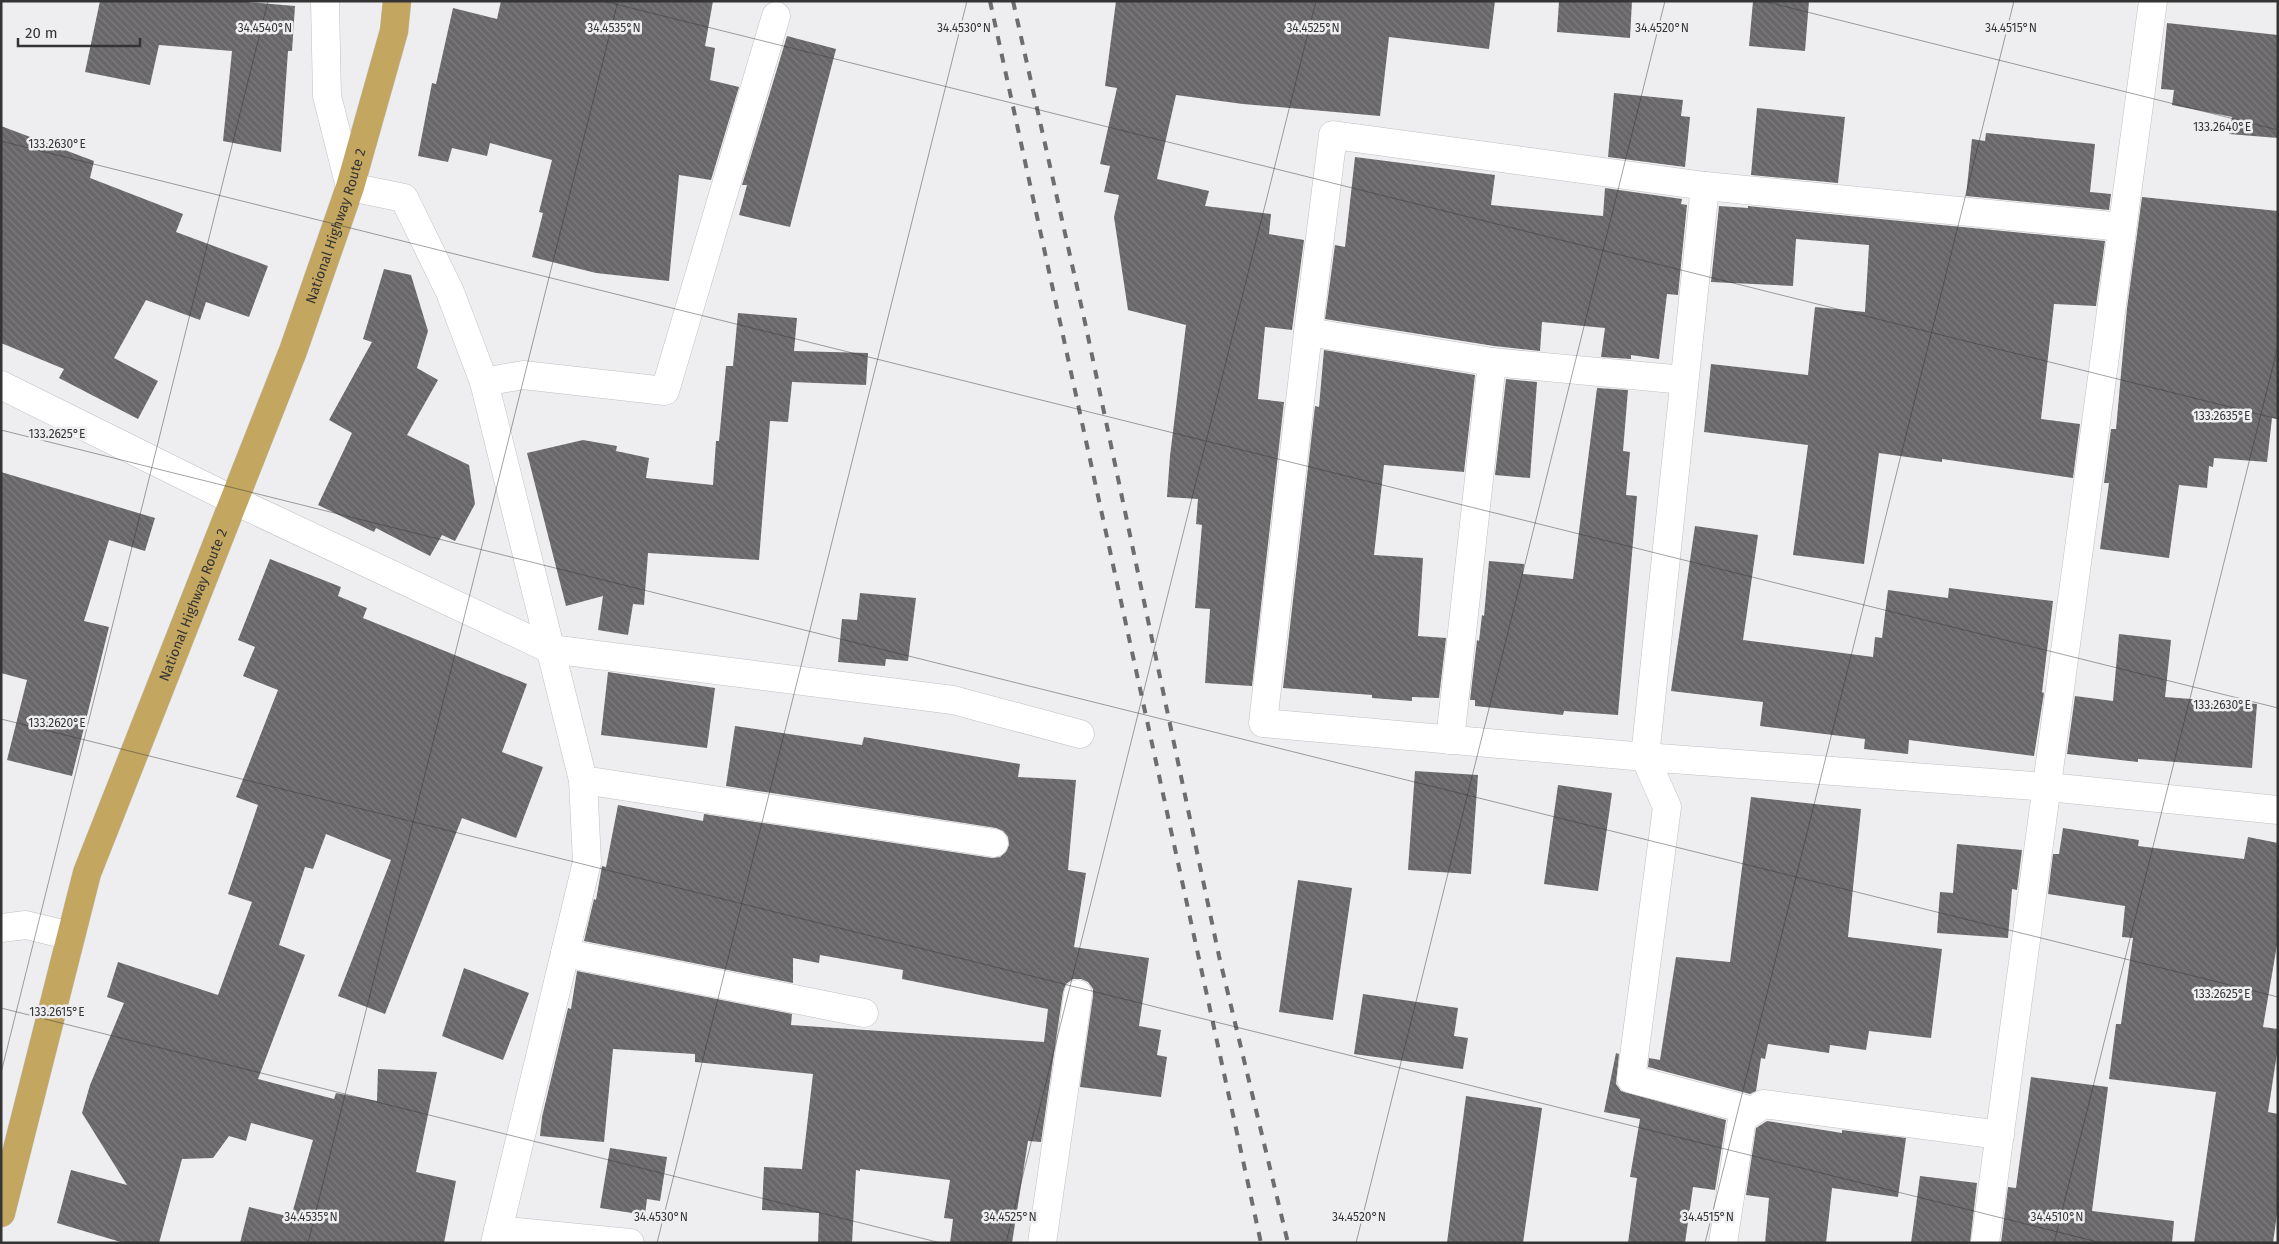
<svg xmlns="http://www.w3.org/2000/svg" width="2279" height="1244" font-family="'Fira Sans',sans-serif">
	<defs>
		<pattern id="building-back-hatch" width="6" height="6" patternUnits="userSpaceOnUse" patternTransform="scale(1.25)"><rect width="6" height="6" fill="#686668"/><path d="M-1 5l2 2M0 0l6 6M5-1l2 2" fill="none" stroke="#7e7d7e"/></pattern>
	</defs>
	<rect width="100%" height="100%" fill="#eeeef1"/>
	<g fill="url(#building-back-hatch)">
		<polygon points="100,1 236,1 295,6 292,51 288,51 281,152 223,141 232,51 159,45 150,85 85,72"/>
		<polygon points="501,1 713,1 705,46 715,48 710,80 739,87 711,180 679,175 669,281 596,273 532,257 543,213 539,212 552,160 490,143 487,156 452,148 448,162 418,156 432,83 436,84 453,8 497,19"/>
		<polygon points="1116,1 1495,1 1489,49 1389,37 1380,116 1243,104 1176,95 1157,179 1209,191 1205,206 1271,214 1269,234 1304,240 1292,330 1265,327 1258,399 1284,402 1252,686 1205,683 1210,609 1195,608 1202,525 1196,524 1198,499 1167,497 1170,456 1186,325 1128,310 1114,217 1119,195 1104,192 1110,166 1100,164 1117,88 1105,86"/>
		<polygon points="1559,1 1632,1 1630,38 1557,32"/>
		<polygon points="1753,1 1809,1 1805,51 1749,46"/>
		<polygon points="2167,23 2278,35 2278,138 2229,134 2232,117 2172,105 2174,90 2161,89"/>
		<polygon points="787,36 836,49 790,227 739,215 747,185 742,185"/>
		<polygon points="1614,93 1683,100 1681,116 1690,117 1685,167 1608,157"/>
		<polygon points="1757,108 1845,117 1838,183 1751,175"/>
		<polygon points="1,126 94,161 90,178 183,214 176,232 268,266 249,317 206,302 200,320 146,300 114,358 158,381 138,419 59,378 64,369 1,343"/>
		<polygon points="1986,133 2095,144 2090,192 2111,194 2109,210 1966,196 1972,139 1985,141"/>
		<polygon points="1355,157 1495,175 1491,205 1603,216 1605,188 1682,199 1681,204 1687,205 1678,295 1667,294 1659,359 1631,355 1631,359 1601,357 1605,328 1542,322 1540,351 1494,346 1325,319 1335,245 1345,247"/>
		<polygon points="2142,197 2278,211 2278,419 2272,418 2267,462 2214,458 2213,467 2209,466 2207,488 2179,485 2169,558 2100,549 2109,483 2104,483 2111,429 2116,429 2127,308"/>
		<polygon points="1719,206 1748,208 1748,206 2105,241 2096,306 2054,304 2041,419 2080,424 2073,478 1942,459 1942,462 1879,453 1864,564 1793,555 1808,445 1704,432 1711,364 1808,375 1815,307 1865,312 1869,245 1796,239 1793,286 1711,282"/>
		<polygon points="384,269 411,275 428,331 417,368 438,380 407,435 469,465 475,504 455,541 442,535 430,556 376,528 374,532 318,505 352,433 329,420 372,342 363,339"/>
		<polygon points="738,313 797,318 794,351 868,353 866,385 792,382 788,422 770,421 759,560 648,553 644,605 633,604 628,635 598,630 603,596 566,606 527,453 583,440 617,446 616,451 649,458 646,478 713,485 716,441 719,441 726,366 733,366"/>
		<polygon points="1324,350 1475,375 1464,472 1384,465 1374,555 1423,558 1418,636 1446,638 1439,698 1412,697 1412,701 1372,698 1372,695 1283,688 1315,406 1319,407"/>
		<polygon points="1506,379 1537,382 1530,478 1495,475"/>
		<polygon points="1597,388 1628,390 1623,451 1630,452 1626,495 1637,496 1618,715 1564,711 1563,715 1475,706 1475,700 1470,700 1477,640 1479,641 1482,615 1484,616 1489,561 1524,564 1523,574 1573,579"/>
		<polygon points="1,472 155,518 145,551 109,540 84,621 109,627 72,776 7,760 27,680 1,673"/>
		<polygon points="1695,526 1758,535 1743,640 1873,657 1875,637 1882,638 1888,590 1948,598 1949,588 2053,601 2042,692 2044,693 2034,756 1909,740 1908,754 1864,749 1865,739 1760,726 1763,702 1671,691"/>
		<polygon points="270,559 341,587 338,596 367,608 363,618 527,684 502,752 543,767 516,838 462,818 385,1014 338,996 391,860 326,834 313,869 305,867 279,945 305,955 258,1079 334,1099 336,1093 377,1101 378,1069 437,1072 416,1172 456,1181 444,1243 240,1243 249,1207 291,1217 313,1140 251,1123 246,1141 229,1136 213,1158 182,1159 159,1243 124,1243 57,1223 71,1170 127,1185 82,1113 90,1085 124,1003 107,997 118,962 218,995 252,902 228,894 258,805 236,797 278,690 243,676 255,647 238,640"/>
		<polygon points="860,593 916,598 908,661 886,659 885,666 838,662 842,619 857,620"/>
		<polygon points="2119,634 2171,640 2165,697 2257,704 2252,768 2138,759 2138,762 2067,754 2075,696 2113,701"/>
		<polygon points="608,672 715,688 707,748 601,735"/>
		<polygon points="735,726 862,745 864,737 1020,764 1018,777 1076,780 1068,870 1086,873 1074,947 1149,958 1139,1026 1161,1030 1157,1055 1167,1057 1161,1097 1080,1087 1093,996 1093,989 1088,982 1081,979 1073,979 1066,984 1063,992 1041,1142 1028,1141 1012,1243 950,1243 953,1219 944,1218 950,1180 860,1169 860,1171 856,1170 852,1243 818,1243 819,1213 762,1210 764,1167 802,1169 813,1074 695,1062 695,1054 613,1049 604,1142 540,1136 542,1117 568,1008 571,1009 577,971 792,1014 791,1025 1044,1042 1048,1009 902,979 903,970 820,955 819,963 793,958 793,983 584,941 594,899 596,900 602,866 606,867 618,805 703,821 704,814 992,858 1000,857 1006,852 1009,845 1008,837 1003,831 996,828 726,786"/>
		<polygon points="1415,771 1478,775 1471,874 1408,870"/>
		<polygon points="1558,785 1612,793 1598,891 1544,884"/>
		<polygon points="1751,797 1861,809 1848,937 1942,949 1931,1038 1869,1031 1866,1050 1830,1045 1829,1053 1768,1044 1765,1059 1761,1058 1756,1091 1750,1094 1648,1067 1649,1058 1660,1060 1676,957 1730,962"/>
		<polygon points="2063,828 2139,840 2138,846 2244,859 2248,837 2278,843 2278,939 2263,1027 2278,1029 2278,1047 2268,1112 2278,1114 2278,1207 2273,1243 2194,1243 2216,1092 2109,1079 2116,1024 2121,1024 2133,938 2122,937 2125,906 2048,894 2053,854 2059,854"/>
		<polygon points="1957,844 2022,850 2017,890 2012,889 2008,938 1937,933 1940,892 1953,893"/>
		<polygon points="1298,880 1352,888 1333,1020 1279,1012"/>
		<polygon points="464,968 529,993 503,1060 442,1036"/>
		<polygon points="1363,994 1458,1008 1454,1036 1468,1038 1463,1069 1354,1054"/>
		<polygon points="1616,1053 1619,1054 1616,1084 1621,1091 1726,1120 1715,1190 1693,1187 1685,1243 1628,1243 1637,1178 1630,1177 1640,1119 1604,1112"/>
		<polygon points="2031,1077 2108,1087 2092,1211 2174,1221 2172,1243 2001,1243 2008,1187 2016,1188"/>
		<polygon points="1466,1096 1542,1108 1523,1243 1447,1243"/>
		<polygon points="1767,1121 1842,1133 1842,1130 1906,1138 1898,1197 1832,1188 1826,1243 1765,1243 1769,1198 1746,1195 1756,1128"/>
		<polygon points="610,1148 667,1157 660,1201 647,1199 645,1215 600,1208"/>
		<polygon points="1920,1176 1977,1183 1970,1243 1911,1243"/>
	</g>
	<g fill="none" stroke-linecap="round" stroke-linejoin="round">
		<g stroke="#c0bfc2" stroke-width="29">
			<g id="minor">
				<polyline points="325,1 327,96 350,187 404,198 450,292 484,382 583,780 587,862 495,1243"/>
				<polyline points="1705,186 1645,757 1667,807 1631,1079 1753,1111"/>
				<polyline points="2122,227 1705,186 1333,135 1308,332 1263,723 1645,757 2048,787 2278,810"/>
				<polyline points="1308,332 1492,362 1684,380"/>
				<polyline points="484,382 523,375 665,391 776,16"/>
				<polyline points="1,385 233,500 550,649 953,700 1080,734"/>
				<polyline points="1450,740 1492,362"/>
				<polyline points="583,780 994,843"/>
				<polyline points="1,928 26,925 71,936"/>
				<polyline points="565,953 864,1013"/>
				<polyline points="498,1230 630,1243"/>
				<polyline points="1042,1243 1078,994"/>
				<polyline points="1723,1243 1742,1119 1763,1104 2000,1135"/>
				<polyline points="1985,1243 2153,1"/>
			</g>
		</g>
		<g stroke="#cacaca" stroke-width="29">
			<g id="highway">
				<path id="s1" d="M 1,1213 L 87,873 L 293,351 L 350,187 L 394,31 L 397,1"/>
			</g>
		</g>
		<use href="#minor" stroke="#fff" stroke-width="28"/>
		<use href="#highway" stroke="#c3a660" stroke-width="28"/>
		<g stroke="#6d6d6e" stroke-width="4" stroke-dasharray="9 9" stroke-linecap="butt">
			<polyline points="990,1 1261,1243"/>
			<polyline points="1013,1 1086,327 1219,956 1288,1243"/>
		</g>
	</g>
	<path fill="none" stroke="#343435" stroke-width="1" stroke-opacity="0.45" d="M 603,1 L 2278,419M 1763,1 L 2278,130M 1,141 L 2278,708M 1,430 L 2278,997M 1,719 L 2102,1243M 1,1008 L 941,1243M 1,1073 L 268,1M 308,1243 L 618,1M 657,1243 L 967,1M 1006,1243 L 1316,1M 1356,1243 L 1665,1M 1705,1243 L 2014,1M 2054,1243 L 2278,346"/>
	<g text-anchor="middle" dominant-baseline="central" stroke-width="5" stroke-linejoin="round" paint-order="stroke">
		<g font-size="14" fill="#343435" stroke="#eeeef1">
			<text stroke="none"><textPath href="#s1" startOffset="1044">National Highway Route 2</textPath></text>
			<text stroke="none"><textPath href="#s1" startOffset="639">National Highway Route 2</textPath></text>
		</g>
	</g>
	<g font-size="12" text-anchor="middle" fill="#343435" stroke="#eeeef1" stroke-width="5" stroke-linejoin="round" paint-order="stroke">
		<text x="265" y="32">34.4540°N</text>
		<text x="614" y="32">34.4535°N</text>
		<text x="964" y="32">34.4530°N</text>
		<text x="1313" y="32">34.4525°N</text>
		<text x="1662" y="32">34.4520°N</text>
		<text x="2011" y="32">34.4515°N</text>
		<text x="2222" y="131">133.2640°E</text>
		<text x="57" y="148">133.2630°E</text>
		<text x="2222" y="420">133.2635°E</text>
		<text x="57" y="438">133.2625°E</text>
		<text x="2222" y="709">133.2630°E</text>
		<text x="57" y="727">133.2620°E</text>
		<text x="2222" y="998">133.2625°E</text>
		<text x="57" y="1016">133.2615°E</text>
		<text x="311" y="1221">34.4535°N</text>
		<text x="661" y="1221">34.4530°N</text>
		<text x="1010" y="1221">34.4525°N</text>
		<text x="1359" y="1221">34.4520°N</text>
		<text x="1708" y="1221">34.4515°N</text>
		<text x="2057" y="1221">34.4510°N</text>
	</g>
	<rect width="2279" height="1244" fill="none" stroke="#343435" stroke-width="5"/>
	<path d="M18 38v8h122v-8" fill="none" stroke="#343435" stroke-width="2.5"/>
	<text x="25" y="38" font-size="15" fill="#343435" stroke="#eeeef1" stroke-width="4" paint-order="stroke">20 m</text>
</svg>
